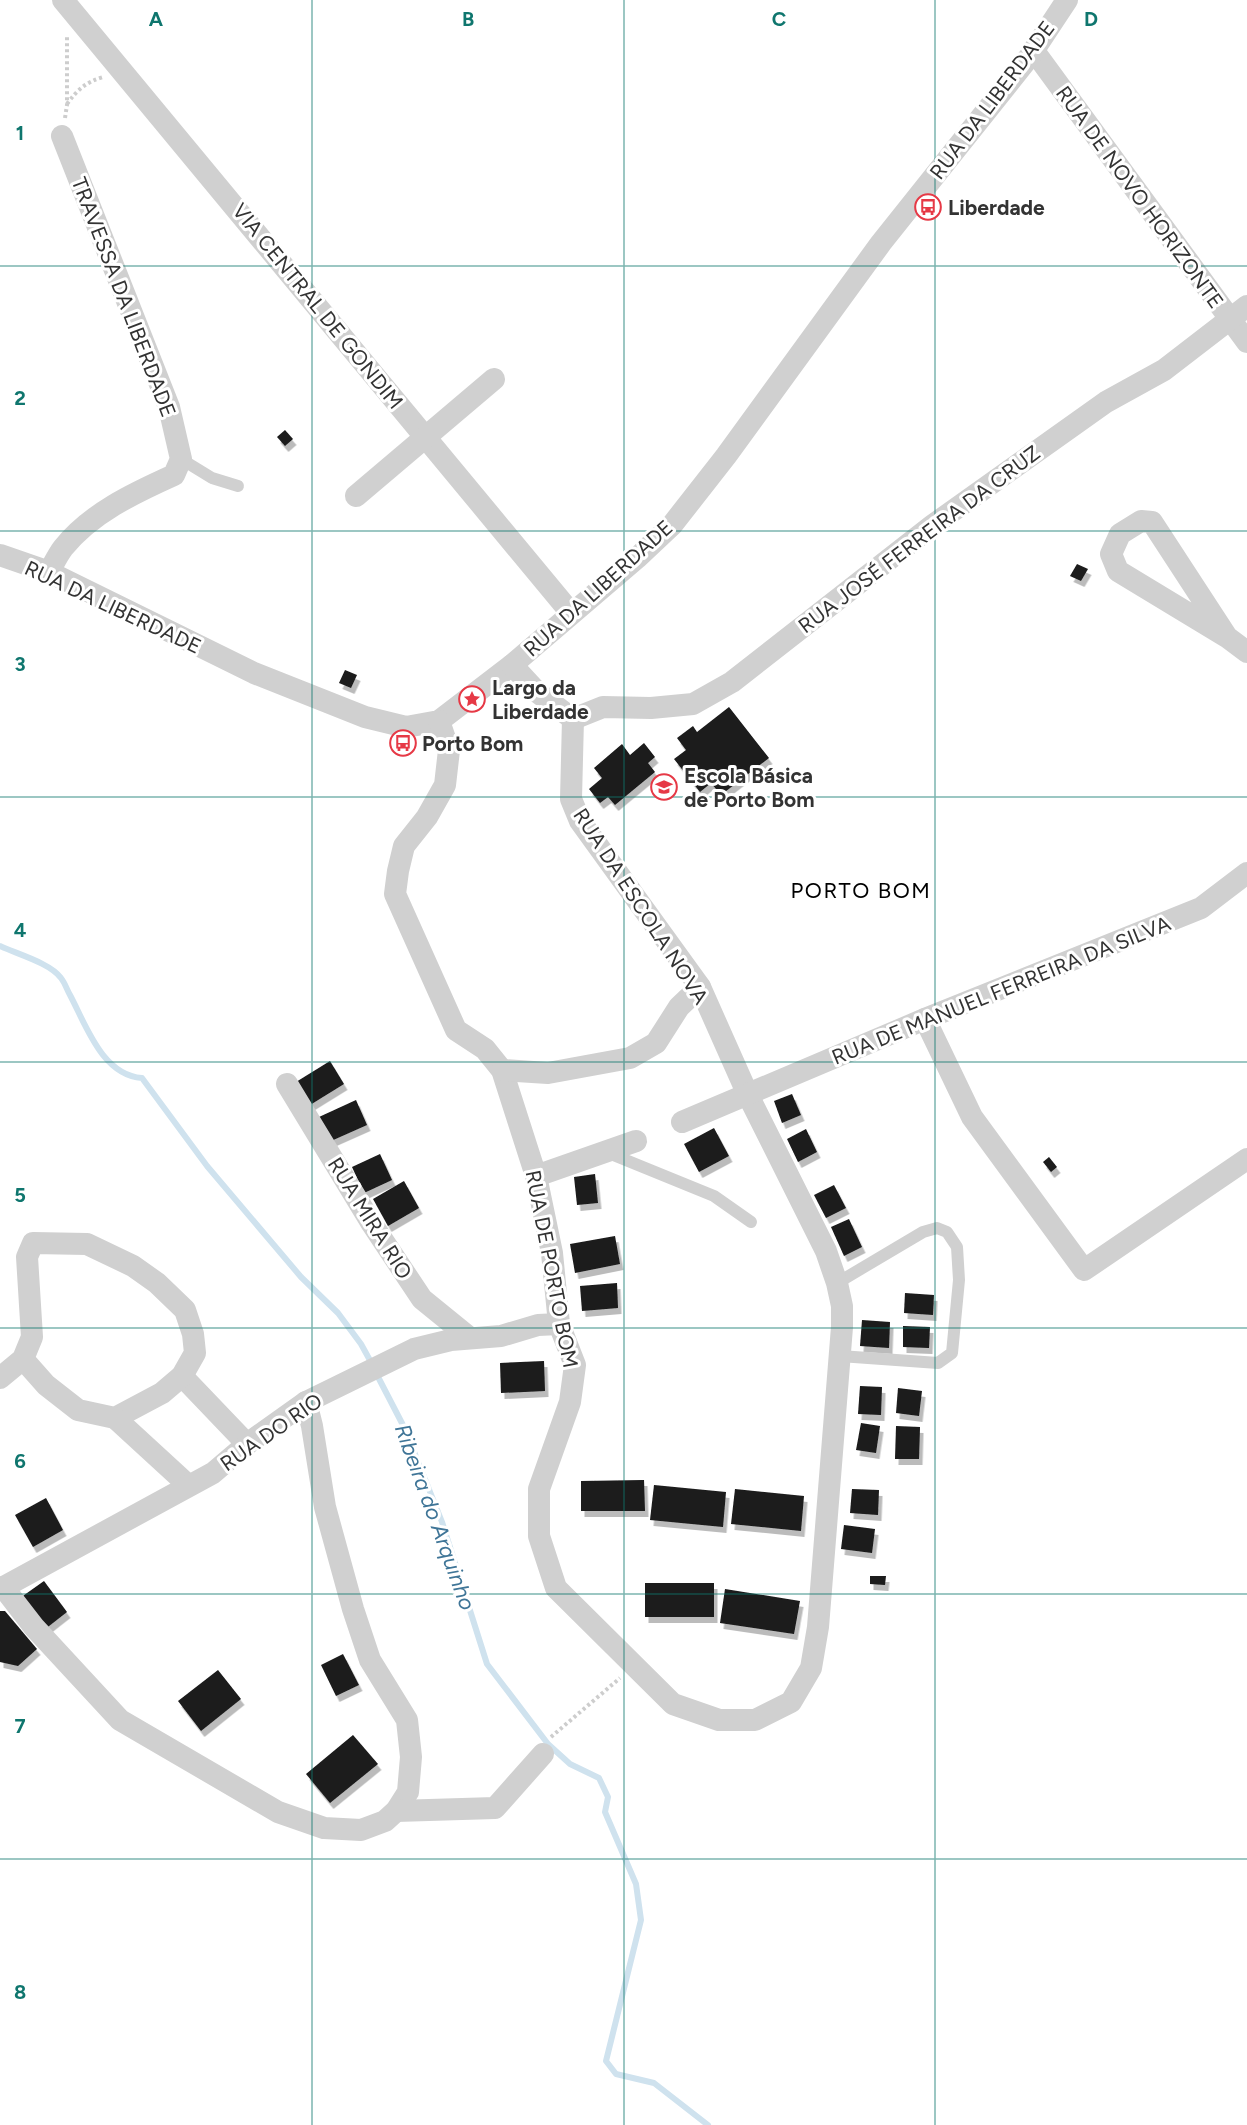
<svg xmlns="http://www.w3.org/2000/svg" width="1247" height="2125" font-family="Figtree,sans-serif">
	<defs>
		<filter id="shadow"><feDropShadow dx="3.5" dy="6" stdDeviation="0" flood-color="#0004"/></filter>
	</defs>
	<rect width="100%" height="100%" fill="#fff"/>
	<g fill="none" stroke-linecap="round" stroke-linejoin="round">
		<g stroke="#cfe2ee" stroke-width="6">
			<path d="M 0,946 C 17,954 50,963 61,978 C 65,983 67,990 70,995 C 86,1025 102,1075 142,1078 L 207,1166 L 301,1277 L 338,1313 L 361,1344 L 372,1364"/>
			<polyline points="376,1373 405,1429 442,1522 487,1664 548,1744 570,1764 599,1778 608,1797 605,1812 636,1884 641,1920 606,2061 616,2074 654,2083 708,2125"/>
		</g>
	</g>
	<g fill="#1a1a1a" filter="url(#shadow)">
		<polygon points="285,430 293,439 285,446 277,437"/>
		<polygon points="1077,564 1088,569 1081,581 1070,576"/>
		<polygon points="345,670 357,675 351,688 339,683"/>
		<polygon points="729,707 769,758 721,795 711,783 700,792 674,759 686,750 677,738 693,726 697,732"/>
		<polygon points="644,743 655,757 648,763 655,772 615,805 608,797 600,803 589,789 602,778 594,768 622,744 630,755"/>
		<polygon points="330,1061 344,1084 310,1105 296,1082"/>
		<polygon points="792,1094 801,1115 782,1123 774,1101"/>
		<polygon points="356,1100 367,1125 331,1141 319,1117"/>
		<polygon points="714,1128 729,1156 699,1172 684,1144"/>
		<polygon points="806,1129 817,1152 798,1162 787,1139"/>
		<polygon points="380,1154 392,1180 364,1193 352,1167"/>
		<polygon points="1049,1157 1057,1167 1051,1172 1043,1162"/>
		<polygon points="595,1174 598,1203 577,1205 574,1177"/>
		<polygon points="404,1181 419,1208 388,1226 373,1199"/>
		<polygon points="834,1185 846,1208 826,1218 814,1195"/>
		<polygon points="849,1219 862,1247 844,1256 831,1227"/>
		<polygon points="615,1236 620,1264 575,1273 570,1244"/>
		<polygon points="617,1283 618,1308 582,1311 580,1286"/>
		<polygon points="905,1293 934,1295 933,1315 904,1313"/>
		<polygon points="862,1320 890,1322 889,1348 860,1346"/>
		<polygon points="903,1326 930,1327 929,1348 903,1347"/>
		<polygon points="544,1361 545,1391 501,1393 500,1363"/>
		<polygon points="860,1386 882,1387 881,1415 858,1414"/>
		<polygon points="898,1388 922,1391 919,1416 896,1413"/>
		<polygon points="861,1423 880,1426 876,1453 856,1450"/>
		<polygon points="896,1426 920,1427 919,1459 895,1459"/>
		<polygon points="644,1480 645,1511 581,1511 581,1481"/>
		<polygon points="654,1485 726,1492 723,1527 650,1520"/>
		<polygon points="735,1489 804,1496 801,1531 731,1524"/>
		<polygon points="852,1489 879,1490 878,1515 850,1513"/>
		<polygon points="46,1498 63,1530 33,1547 15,1515"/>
		<polygon points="844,1525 875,1529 872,1553 841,1549"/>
		<polygon points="870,1576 886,1576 885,1585 870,1584"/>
		<polygon points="44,1581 67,1612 44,1630 20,1598"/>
		<rect x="645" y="1583" width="69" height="34"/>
		<polygon points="725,1589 800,1601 794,1634 720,1623"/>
		<polygon points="0,1611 5,1611 37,1649 18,1666 0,1662"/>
		<polygon points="343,1654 359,1685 336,1696 321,1665"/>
		<polygon points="218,1670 241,1699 201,1731 178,1701"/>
		<polygon points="353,1735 378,1764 330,1803 306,1774"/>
	</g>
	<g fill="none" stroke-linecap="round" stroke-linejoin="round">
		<g stroke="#cdcdcd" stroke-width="4" stroke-dasharray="3 3" stroke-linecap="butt">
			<path d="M 67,104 C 77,90 86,82 103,77"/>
			<polyline points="65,118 67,105 67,35"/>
			<polyline points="551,1737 620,1678"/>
		</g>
		<g stroke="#d0d0d0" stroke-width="12">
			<polyline points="181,459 212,478 238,486"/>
			<polyline points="606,1152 714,1196 751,1222"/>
			<polyline points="837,1283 923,1232 937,1228 947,1232 957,1247 959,1280 952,1353 938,1363 840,1356"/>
		</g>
		<g stroke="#d0d0d0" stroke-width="22">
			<polyline points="63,0 571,613"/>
			<polyline points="1034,51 1247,342"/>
			<polyline points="356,496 494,379"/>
			<polyline points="0,555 49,572 254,673 365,717 406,727 439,721 512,665 637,558 672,525 726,456 881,243 1030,56 1067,0"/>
			<path d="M 49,572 C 53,565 57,556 63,548 C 91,513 134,493 174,475 L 181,459 L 169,407 L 62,136"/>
			<polyline points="1227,637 1118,571 1111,554 1120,534 1141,521 1152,522 1227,637 1247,652"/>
			<polyline points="512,665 537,692 573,719"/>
			<polyline points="573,719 603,707 651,708 693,704 732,682 933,525 1106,402 1164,370 1247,306"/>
			<polyline points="439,721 449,750 445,785 427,817 404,846 398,871 395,894 456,1030 485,1049 502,1070 536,1176 552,1253 559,1324 575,1365 570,1402 539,1489 539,1536 556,1588 673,1704 719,1720 755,1720 791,1702 811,1668 818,1627 842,1327 842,1306 837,1283 826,1251 748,1095 700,987 580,821 571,799 573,719"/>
			<polyline points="925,1019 972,1117 1084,1270 1247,1159"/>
			<polyline points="502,1070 548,1073 630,1058 656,1043 679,1007 700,987"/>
			<polyline points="287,1084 372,1224 422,1299 470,1338"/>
			<polyline points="682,1122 925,1019 1201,908 1247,873"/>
			<polyline points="536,1176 636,1141"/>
			<polyline points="182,1376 247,1444"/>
			<polyline points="0,1378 23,1359 32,1337 27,1257 33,1243 87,1244 133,1266 157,1283 185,1310 193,1334 195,1353 182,1376 162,1393 115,1418 78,1410 46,1385 23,1359"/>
			<polyline points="115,1418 188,1485"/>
			<polyline points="3,1587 34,1627 120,1720 278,1812 324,1828 361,1830 385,1821 396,1811 408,1792 411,1757 407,1720 370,1660 353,1609 325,1507 312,1426 306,1402"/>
			<polyline points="0,1589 213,1473 247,1444 306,1402 414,1349 451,1340 501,1336 538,1325 559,1324"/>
			<polyline points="396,1811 495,1808 543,1754"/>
		</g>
	</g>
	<path fill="none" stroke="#0f766e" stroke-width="1.5" stroke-opacity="0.55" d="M 312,0 L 312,2125M 624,0 L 624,2125M 935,0 L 935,2125M 0,266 L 1247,266M 0,531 L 1247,531M 0,797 L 1247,797M 0,1062 L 1247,1062M 0,1328 L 1247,1328M 0,1594 L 1247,1594M 0,1859 L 1247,1859"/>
	<defs>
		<g id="bus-ring" transform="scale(1.35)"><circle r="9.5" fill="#fff" stroke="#e63946" stroke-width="1.5"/><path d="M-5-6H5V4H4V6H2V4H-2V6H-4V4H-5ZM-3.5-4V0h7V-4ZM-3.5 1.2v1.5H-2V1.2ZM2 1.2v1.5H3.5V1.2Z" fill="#e63946"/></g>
		<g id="sight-ring" transform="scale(1.35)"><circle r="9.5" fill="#fff" stroke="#e63946" stroke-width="1.5"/><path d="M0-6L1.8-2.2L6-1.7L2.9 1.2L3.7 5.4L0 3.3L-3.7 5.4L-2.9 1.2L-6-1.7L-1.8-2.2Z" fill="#e63946"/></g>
		<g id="school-ring" transform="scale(1.35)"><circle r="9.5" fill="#fff" stroke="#e63946" stroke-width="1.5"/><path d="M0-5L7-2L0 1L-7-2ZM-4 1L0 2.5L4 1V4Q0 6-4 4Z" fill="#e63946"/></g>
	</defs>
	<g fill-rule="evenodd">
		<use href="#bus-ring" x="928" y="207"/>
		<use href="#sight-ring" x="472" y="699"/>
		<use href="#bus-ring" x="403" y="743"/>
		<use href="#school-ring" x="664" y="787"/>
	</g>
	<g text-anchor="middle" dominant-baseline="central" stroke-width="6" stroke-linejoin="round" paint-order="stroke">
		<g font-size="21" fill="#333" stroke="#fff">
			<text transform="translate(992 100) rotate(-53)">RUA DA LIBERDADE</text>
			<text transform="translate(1140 197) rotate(54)">RUA DE NOVO HORIZONTE</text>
			<text transform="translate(124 297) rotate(69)">TRAVESSA DA LIBERDADE</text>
			<text transform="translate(318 306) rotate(51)">VIA CENTRAL DE GONDIM</text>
			<text transform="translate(919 539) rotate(-37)">RUA JOSÉ FERREIRA DA CRUZ</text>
			<text transform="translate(598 588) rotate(-42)">RUA DA LIBERDADE</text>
			<text transform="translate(113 607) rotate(25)">RUA DA LIBERDADE</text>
			<text transform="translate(641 906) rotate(57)">RUA DA ESCOLA NOVA</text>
			<text transform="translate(1001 990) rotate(-22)">RUA DE MANUEL FERREIRA DA SILVA</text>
			<text transform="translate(370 1218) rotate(58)">RUA MIRA RIO</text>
			<text transform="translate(552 1269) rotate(79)">RUA DE PORTO BOM</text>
			<text transform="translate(271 1432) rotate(-35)">RUA DO RIO</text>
		</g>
		<g font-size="21" font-weight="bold" fill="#333" stroke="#fff" text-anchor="start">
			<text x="948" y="207">Liberdade</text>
			<text x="492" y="687">Largo da<tspan x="492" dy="24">Liberdade</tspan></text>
			<text x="422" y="743">Porto Bom</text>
			<text x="684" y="775">Escola Básica<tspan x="684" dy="24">de Porto Bom</tspan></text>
		</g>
		<g font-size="22" letter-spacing="1.5" fill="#000" stroke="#fff">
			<text x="861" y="890">PORTO BOM</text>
		</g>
		<g font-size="22" font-style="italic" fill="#3f7597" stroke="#fff">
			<text transform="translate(435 1517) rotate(70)">Ribeira do Arquinho</text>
		</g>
	</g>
	<g font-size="20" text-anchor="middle" font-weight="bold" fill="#0f766e" stroke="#fff" stroke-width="6" stroke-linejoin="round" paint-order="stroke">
		<text x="156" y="26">A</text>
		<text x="468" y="26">B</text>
		<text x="779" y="26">C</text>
		<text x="1091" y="26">D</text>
		<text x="20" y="140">1</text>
		<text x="20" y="405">2</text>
		<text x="20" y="671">3</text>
		<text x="20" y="937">4</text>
		<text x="20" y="1202">5</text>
		<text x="20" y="1468">6</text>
		<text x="20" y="1733">7</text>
		<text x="20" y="1999">8</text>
	</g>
</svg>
